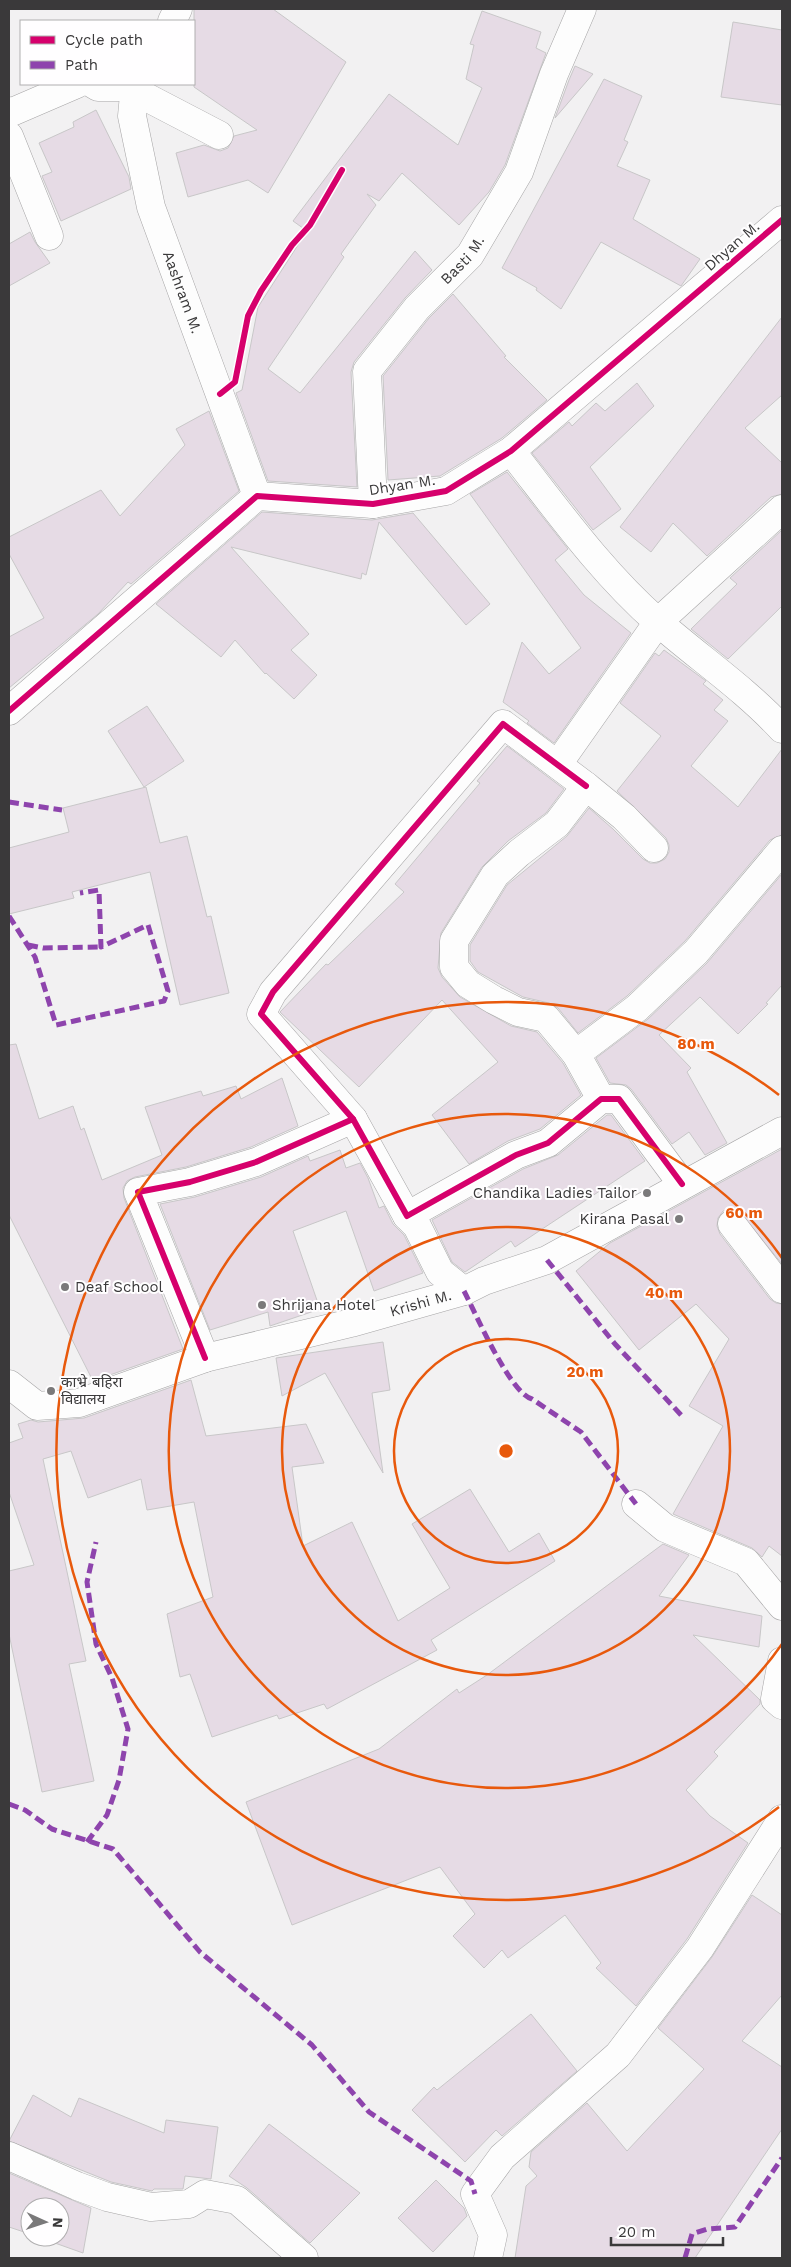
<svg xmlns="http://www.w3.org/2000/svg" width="791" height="2267" font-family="'Work Sans','Noto Sans Devanagari',sans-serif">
	<rect width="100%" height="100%" fill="#f2f1f2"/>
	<g fill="#e6dbe5" stroke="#c8c7c8">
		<polygon points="194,9 273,9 346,62 268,193 248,180 188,197 176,153 204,145 220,151 228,148 234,136 257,130 194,87"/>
		<polygon points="482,11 541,32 536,48 546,53 505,165 489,192 459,225 402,173 379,201 367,194 376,205 341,254 344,257 268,369 300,393 415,251 432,270 405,298 354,362 351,372 357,487 268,481 236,393 242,390 258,307 307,231 293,221 389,94 458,145 482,88 466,79 474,45 470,44"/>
		<polygon points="733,22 782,30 782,105 721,97"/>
		<polygon points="575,66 593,74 555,118 569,80"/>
		<polygon points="604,79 642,96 624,140 628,142 617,166 650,180 633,219 700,259 681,286 601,242 561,309 536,290 537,288 502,268"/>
		<polygon points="96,110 129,177 131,189 61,221 42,176 52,172 39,143 74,127 73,122"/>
		<polygon points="30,232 35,242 50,263 9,286 9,244"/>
		<polygon points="453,294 506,356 504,357 547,400 502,438 440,476 388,480 383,376 429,318"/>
		<polygon points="782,317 782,395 745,428 782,463 782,494 771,497 707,556 673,523 651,552 620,527"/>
		<polygon points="637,383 654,406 590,467 621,509 593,530 532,453 569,422 572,426 596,403 605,411"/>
		<polygon points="209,411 239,491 131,584 128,582 98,614 9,688 9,637 44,618 9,554 9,537 101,490 120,516 185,445 176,429"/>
		<polygon points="507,472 568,549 555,560 584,595 631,633 554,743 527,723 529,721 503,702 522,642 549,674 581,648 470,494"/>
		<polygon points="262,512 372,520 413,513 490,604 466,625 379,522 366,575 362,573 361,579 231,547 309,634 291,650 317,675 294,699 266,673 265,674 235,640 221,657 156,604"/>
		<polygon points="782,530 782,606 728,659 691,629 737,584 730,578"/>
		<polygon points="664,650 706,681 703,684 723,700 714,710 728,721 691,766 738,807 782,749 782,835 770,840 685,941 627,996 578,1033 558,1008 549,1003 523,997 478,972 470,961 470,945 507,885 567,836 589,808 613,829 643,859 650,863 657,863 665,859 669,852 669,845 666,838 617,791 661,736 620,703 655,653 659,656"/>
		<polygon points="147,706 184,761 144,787 108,731"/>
		<polygon points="507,746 564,789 546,813 508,841 482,867 441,933 438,968 442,977 460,997 511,1026 537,1032 563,1063 581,1095 540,1129 508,1141 469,1164 432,1115 498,1062 442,1000 359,1087 280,1012 326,964 328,965 404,892 395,884 480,783 477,781"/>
		<polygon points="146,787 160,843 187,836 207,917 211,916 229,993 180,1005 150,872 72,892 74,898 9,914 9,848 69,832 63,808"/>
		<polygon points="782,874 782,985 766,1003 768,1004 738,1034 700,997 659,1035 691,1068 687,1072 727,1143 705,1155 689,1132 672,1144 631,1089 626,1085 610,1083 596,1058 648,1019 707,963"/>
		<polygon points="16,1044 39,1119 73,1106 81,1130 84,1128 102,1180 162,1155 145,1107 201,1091 203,1096 236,1086 241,1099 282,1078 298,1126 251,1147 186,1167 135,1177 127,1181 123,1188 124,1198 183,1349 93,1381 9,1215 9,1045"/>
		<polygon points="607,1115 611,1115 645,1161 515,1247 511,1241 465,1272 452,1262 432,1220 523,1169 558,1155"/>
		<polygon points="782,1149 782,1264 738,1210 730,1209 723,1211 718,1218 717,1226 720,1234 770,1299 776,1303 782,1304 782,1556 769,1546 762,1557 752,1548 673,1514 723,1426 689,1406 729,1339 696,1304 639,1350 576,1271 610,1243"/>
		<polygon points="340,1150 346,1168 360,1163 368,1178 379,1208 384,1206 393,1224 404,1235 423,1273 374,1291 346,1211 293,1231 320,1309 270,1326 268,1312 210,1330 160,1204 195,1197 261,1177 308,1156 310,1161"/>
		<polygon points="383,1342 390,1390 372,1393 383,1473 325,1373 282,1396 276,1358"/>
		<polygon points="191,1380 206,1436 306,1424 324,1463 292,1467 303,1546 352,1522 398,1621 450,1588 412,1524 470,1489 509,1552 539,1533 555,1561 431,1640 437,1650 327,1709 324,1704 279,1719 277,1715 212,1737 190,1674 180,1677 167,1614 213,1597 194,1502 147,1510 141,1479 88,1498 71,1451 43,1459 86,1661 69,1664 94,1781 42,1792 9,1634 9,1571 34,1565 9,1492 9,1443 23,1438 18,1424 31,1420 38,1422 84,1418"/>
		<polygon points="663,1544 689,1555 659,1596 762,1616 759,1647 693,1635 760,1700 760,1704 714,1752 718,1756 686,1790 710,1816 748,1843 687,1939 636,2006 596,1968 601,1963 565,1915 508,1958 502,1950 484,1968 453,1936 475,1914 440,1867 292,1925 246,1802 379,1749 457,1689 459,1693 487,1675"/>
		<polygon points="752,1895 782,1915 782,1995 742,2041 782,2067 782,2129 695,2258 515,2258 526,2186 537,2176 529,2167 531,2152 587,2103 627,2151 704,2069 658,2028 712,1957"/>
		<polygon points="531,2014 577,2071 502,2136 496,2130 465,2162 412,2110 434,2087 437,2090"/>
		<polygon points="33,2095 71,2117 79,2098 164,2133 166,2120 218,2127 211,2179 185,2176 183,2189 154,2189 152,2191 111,2182 9,2141"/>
		<polygon points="269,2124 360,2193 310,2243 247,2188 229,2176"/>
		<polygon points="9,2173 91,2208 83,2253 38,2237 60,2237 60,2207 30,2207 30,2234 9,2227"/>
		<polygon points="436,2180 464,2208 467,2216 433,2252 398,2218"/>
	</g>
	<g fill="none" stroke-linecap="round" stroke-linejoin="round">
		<g stroke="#a6a5a6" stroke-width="29">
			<g id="minor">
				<polyline points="172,21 178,9"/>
				<polyline points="93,84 98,87 133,87 148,98 219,135"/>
				<path id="s1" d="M 135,84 L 132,116 L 151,207 L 257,496"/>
				<polyline points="9,111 12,112 77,84"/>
				<polyline points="9,136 49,236"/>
				<path d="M 511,451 C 558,511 601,572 658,622 C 699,658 745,689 782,729"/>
				<path id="s2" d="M 373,504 L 367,371 L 417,308 L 470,255 L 519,172 L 554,74 L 582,9"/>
				<polyline points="9,711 257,496 373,504 446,491 511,451 782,220"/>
				<polyline points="558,764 658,622 782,509"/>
				<polyline points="576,1054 637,1008 696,952 782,850"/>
				<polyline points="601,1099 576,1054 546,1018 518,1012 494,1000 468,984 454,967 454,941 495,875 519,853 557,824 586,786 624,817 654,848"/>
				<polyline points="353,1119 261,1014 273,992 503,724 586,786"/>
				<polyline points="407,1216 417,1226 440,1272 464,1291"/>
				<polyline points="732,1224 782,1289"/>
				<polyline points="205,1358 138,1192 190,1182 256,1162 353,1119 407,1216 516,1155 548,1143 601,1099 619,1099 682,1184"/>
				<path id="s3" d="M 9,1384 L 37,1406 L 79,1403 L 205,1358 L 351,1323 L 464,1291 L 484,1281 L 547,1260 L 782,1131"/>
				<polyline points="636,1504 665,1528 746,1562 782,1606"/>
				<polyline points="782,1661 775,1699 782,1705"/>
				<polyline points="9,2156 77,2186 107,2197 151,2207 189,2204 205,2194 237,2200 304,2258"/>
				<polyline points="488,2258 493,2235 475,2194 502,2157 618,2055 700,1948 782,1819"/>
			</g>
		</g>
		<use href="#minor" stroke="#fdfdfd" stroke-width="28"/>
		<g stroke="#8e44ad" stroke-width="5" stroke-dasharray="10 5" stroke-linecap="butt">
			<polyline points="9,802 62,810"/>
			<polyline points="9,916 35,957 56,1025 164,1001 168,991 148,925 101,947 99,890 80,893"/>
			<polyline points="28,945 43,948 101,947"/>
			<polyline points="547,1260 615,1344 683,1417"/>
			<path d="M 464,1291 C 476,1314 510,1393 532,1399 L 581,1432 L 636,1504"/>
			<polyline points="9,1804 25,1810 52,1829 113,1849 200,1952 312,2045 369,2112 471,2181 475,2194"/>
			<polyline points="87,1842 107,1815 119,1780 128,1729 112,1678 96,1644 87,1582 96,1542"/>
			<polyline points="685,2258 692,2234 707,2229 735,2227 782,2158"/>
		</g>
		<g stroke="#fffeff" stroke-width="9">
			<g id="cycleway">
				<polyline points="220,394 235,382 248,316 261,291 292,245 310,225 342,170"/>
				<polyline points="9,711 257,496 373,504 446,491 511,451 782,220"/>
				<polyline points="353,1119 261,1014 273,992 503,724 586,786"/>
				<polyline points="205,1358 138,1192 190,1182 256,1162 353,1119 407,1216 516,1155 548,1143 601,1099 619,1099 682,1184"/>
			</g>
		</g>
		<use href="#cycleway" stroke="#d6006c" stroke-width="6"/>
	</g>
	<g fill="none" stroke="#e8590c" stroke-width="2.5">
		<circle cx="506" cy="1451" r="112"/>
		<circle cx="506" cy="1451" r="224"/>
		<path d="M782 1644A337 337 0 1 1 782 1258"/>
		<path d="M779 1807A449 449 0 1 1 779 1095"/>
	</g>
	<g fill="#7a797a" stroke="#fffeff" stroke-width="2">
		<circle cx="647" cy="1193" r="5"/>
		<circle cx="679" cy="1219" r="5"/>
		<circle cx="65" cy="1287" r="5"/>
		<circle cx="262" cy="1305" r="5"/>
		<circle cx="51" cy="1391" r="5"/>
	</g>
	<g text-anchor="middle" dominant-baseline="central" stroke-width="4" stroke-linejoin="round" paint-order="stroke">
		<g font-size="15" fill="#3a393a" stroke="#fffeff">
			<text transform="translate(732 246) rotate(-41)">Dhyan M.</text>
			<text stroke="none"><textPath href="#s2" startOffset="280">Basti M.</textPath></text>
			<text stroke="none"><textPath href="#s1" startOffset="216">Aashram M.</textPath></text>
			<text transform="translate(402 485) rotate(-9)">Dhyan M.</text>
			<text stroke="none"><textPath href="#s3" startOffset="434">Krishi M.</textPath></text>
		</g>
		<g font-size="15" fill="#3a393a" stroke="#fffeff" text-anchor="start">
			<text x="637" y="1193" text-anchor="end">Chandika Ladies Tailor</text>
			<text x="669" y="1219" text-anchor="end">Kirana Pasal</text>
			<text x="75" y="1287">Deaf School</text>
			<text x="272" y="1305">Shrijana Hotel</text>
			<text x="61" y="1382">काभ्रे बहिरा<tspan x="61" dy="17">विद्यालय</tspan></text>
		</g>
	</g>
	<circle cx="506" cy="1451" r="8" fill="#e8590c" stroke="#fffeff" stroke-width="2.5"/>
	<g font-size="15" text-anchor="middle" font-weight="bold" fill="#e8590c" stroke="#fffeff" stroke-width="4" stroke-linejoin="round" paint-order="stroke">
		<text x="696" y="1049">80 m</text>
		<text x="744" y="1218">60 m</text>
		<text x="664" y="1298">40 m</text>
		<text x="585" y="1377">20 m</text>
	</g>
	<rect width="791" height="2267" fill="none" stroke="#3a393a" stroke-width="20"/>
	<rect x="20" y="20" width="175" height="65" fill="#fffeff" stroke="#b0afb0"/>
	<rect x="30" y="36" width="25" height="8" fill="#d6006c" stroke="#b0afb0"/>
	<text x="65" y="45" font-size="15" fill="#3a393a">Cycle path</text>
	<rect x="30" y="61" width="25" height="8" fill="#8e44ad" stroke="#b0afb0"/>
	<text x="65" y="70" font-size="15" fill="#3a393a">Path</text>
	<g transform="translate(45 2222) rotate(93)"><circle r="24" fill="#fffeff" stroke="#b0afb0"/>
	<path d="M0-4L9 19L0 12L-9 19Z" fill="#7a797a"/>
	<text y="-8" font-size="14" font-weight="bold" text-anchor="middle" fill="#3a393a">N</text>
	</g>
	<path d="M611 2237v8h112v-8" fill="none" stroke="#3a393a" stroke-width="2.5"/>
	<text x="618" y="2237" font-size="15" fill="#3a393a" stroke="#fffeff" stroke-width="4" paint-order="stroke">20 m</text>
</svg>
